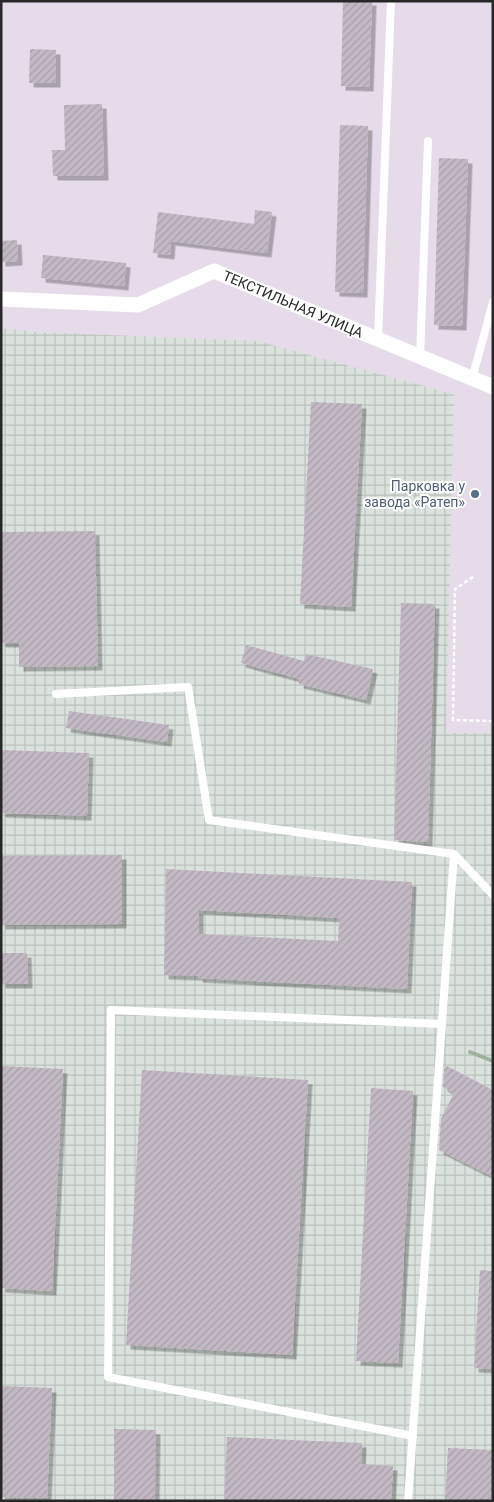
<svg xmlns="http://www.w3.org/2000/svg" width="494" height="1502" font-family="Roboto,sans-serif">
	<defs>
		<pattern id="industrial-grid" width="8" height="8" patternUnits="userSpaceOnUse" patternTransform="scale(1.25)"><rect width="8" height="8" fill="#dbe2de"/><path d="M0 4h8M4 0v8" fill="none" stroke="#bcc2be"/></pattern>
		<pattern id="building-hatch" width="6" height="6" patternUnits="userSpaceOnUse" patternTransform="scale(1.25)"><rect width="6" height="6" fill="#c2b9c4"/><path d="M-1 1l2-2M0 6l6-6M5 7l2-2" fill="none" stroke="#a79fa8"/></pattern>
		<filter id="shadow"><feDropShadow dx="4.5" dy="4.5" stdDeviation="0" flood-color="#0004"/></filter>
	</defs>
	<rect width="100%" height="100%" fill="#e5dbe9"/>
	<polygon fill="url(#industrial-grid)" points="1,328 36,332 257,341 454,394 446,733 493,733 493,1501 1,1501"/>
	<g fill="url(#building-hatch)" fill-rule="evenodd" filter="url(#shadow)">
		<polygon points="343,1 372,1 369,87 341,86"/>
		<polygon points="30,49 56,50 56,83 29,83"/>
		<polygon points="102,104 104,176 53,176 52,150 65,150 64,105"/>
		<polygon points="340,125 368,126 363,293 335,292"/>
		<polygon points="439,158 468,159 462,326 434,325"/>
		<polygon points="255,210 272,212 267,253 171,241 170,255 153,253 158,212 254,224"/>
		<polygon points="17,240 18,261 1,262 1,241"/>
		<polygon points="43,255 126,263 124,286 41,278"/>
		<polygon points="311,402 362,404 351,607 300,604"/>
		<polygon points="95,531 98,666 19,667 19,643 1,643 1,532"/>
		<polygon points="401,603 435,604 428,842 394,840"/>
		<polygon points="246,645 304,661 306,654 373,669 366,700 299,684 300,679 241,663"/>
		<polygon points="69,711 169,725 167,742 66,728"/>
		<polygon points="1,750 89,753 87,816 1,813"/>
		<polygon points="122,855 122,924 1,925 1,856"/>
		<path d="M 166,869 L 412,882 L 407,989 L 198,978 L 198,976 L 164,975 ZM 199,910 L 339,918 L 338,941 L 199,934 Z"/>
		<polygon points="1,953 27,953 28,984 1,984"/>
		<polygon points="1,1066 63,1069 52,1291 1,1288"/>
		<polygon points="447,1066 493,1090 493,1177 439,1150 441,1119 454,1093 443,1087 444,1070"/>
		<polygon points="142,1070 308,1080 292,1355 126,1345"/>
		<polygon points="371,1088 413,1091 398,1363 356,1361"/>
		<polygon points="480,1270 493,1271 493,1369 474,1368"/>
		<polygon points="1,1386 52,1388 47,1498 1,1497"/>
		<polygon points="114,1429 156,1430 155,1501 114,1501"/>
		<polygon points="227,1437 362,1443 361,1464 393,1466 391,1501 224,1501"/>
		<polygon points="448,1448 493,1450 493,1501 445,1501"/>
	</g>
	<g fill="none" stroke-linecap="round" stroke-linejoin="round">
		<polyline stroke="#fff" stroke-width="2.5" stroke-dasharray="4 2.5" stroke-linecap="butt" points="473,577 455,589 453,720 493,721"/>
		<g stroke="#fff" stroke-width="8">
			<polyline points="378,339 391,1"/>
			<polyline points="420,357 428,141"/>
			<polyline points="472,379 493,302"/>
			<polyline points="56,694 188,687 209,820 454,854"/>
			<polyline points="413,1436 108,1377 111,1010 442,1024"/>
			<polyline points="408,1501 454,854 493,895"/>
		</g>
		<polyline stroke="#fff" stroke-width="15" points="1,299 138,305 214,271 493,387"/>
		<polyline stroke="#9fb09e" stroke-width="4" points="470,1052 493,1061"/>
	</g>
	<circle fill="#5c6f8a" stroke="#fff" stroke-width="2" cx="475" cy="494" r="5"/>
	<g text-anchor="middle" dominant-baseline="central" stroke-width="4" stroke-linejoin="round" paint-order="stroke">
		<g font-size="14" fill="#282828" stroke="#fff">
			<text transform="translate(293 304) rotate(23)">ТЕКСТИЛЬНАЯ УЛИЦА</text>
		</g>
		<g font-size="14" fill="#4e5e75" stroke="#fff" text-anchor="end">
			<text x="465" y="486">Парковка у<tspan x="465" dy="16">завода «Ратеп»</tspan></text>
		</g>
	</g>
	<rect width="494" height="1502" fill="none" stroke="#282828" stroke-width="5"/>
</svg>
